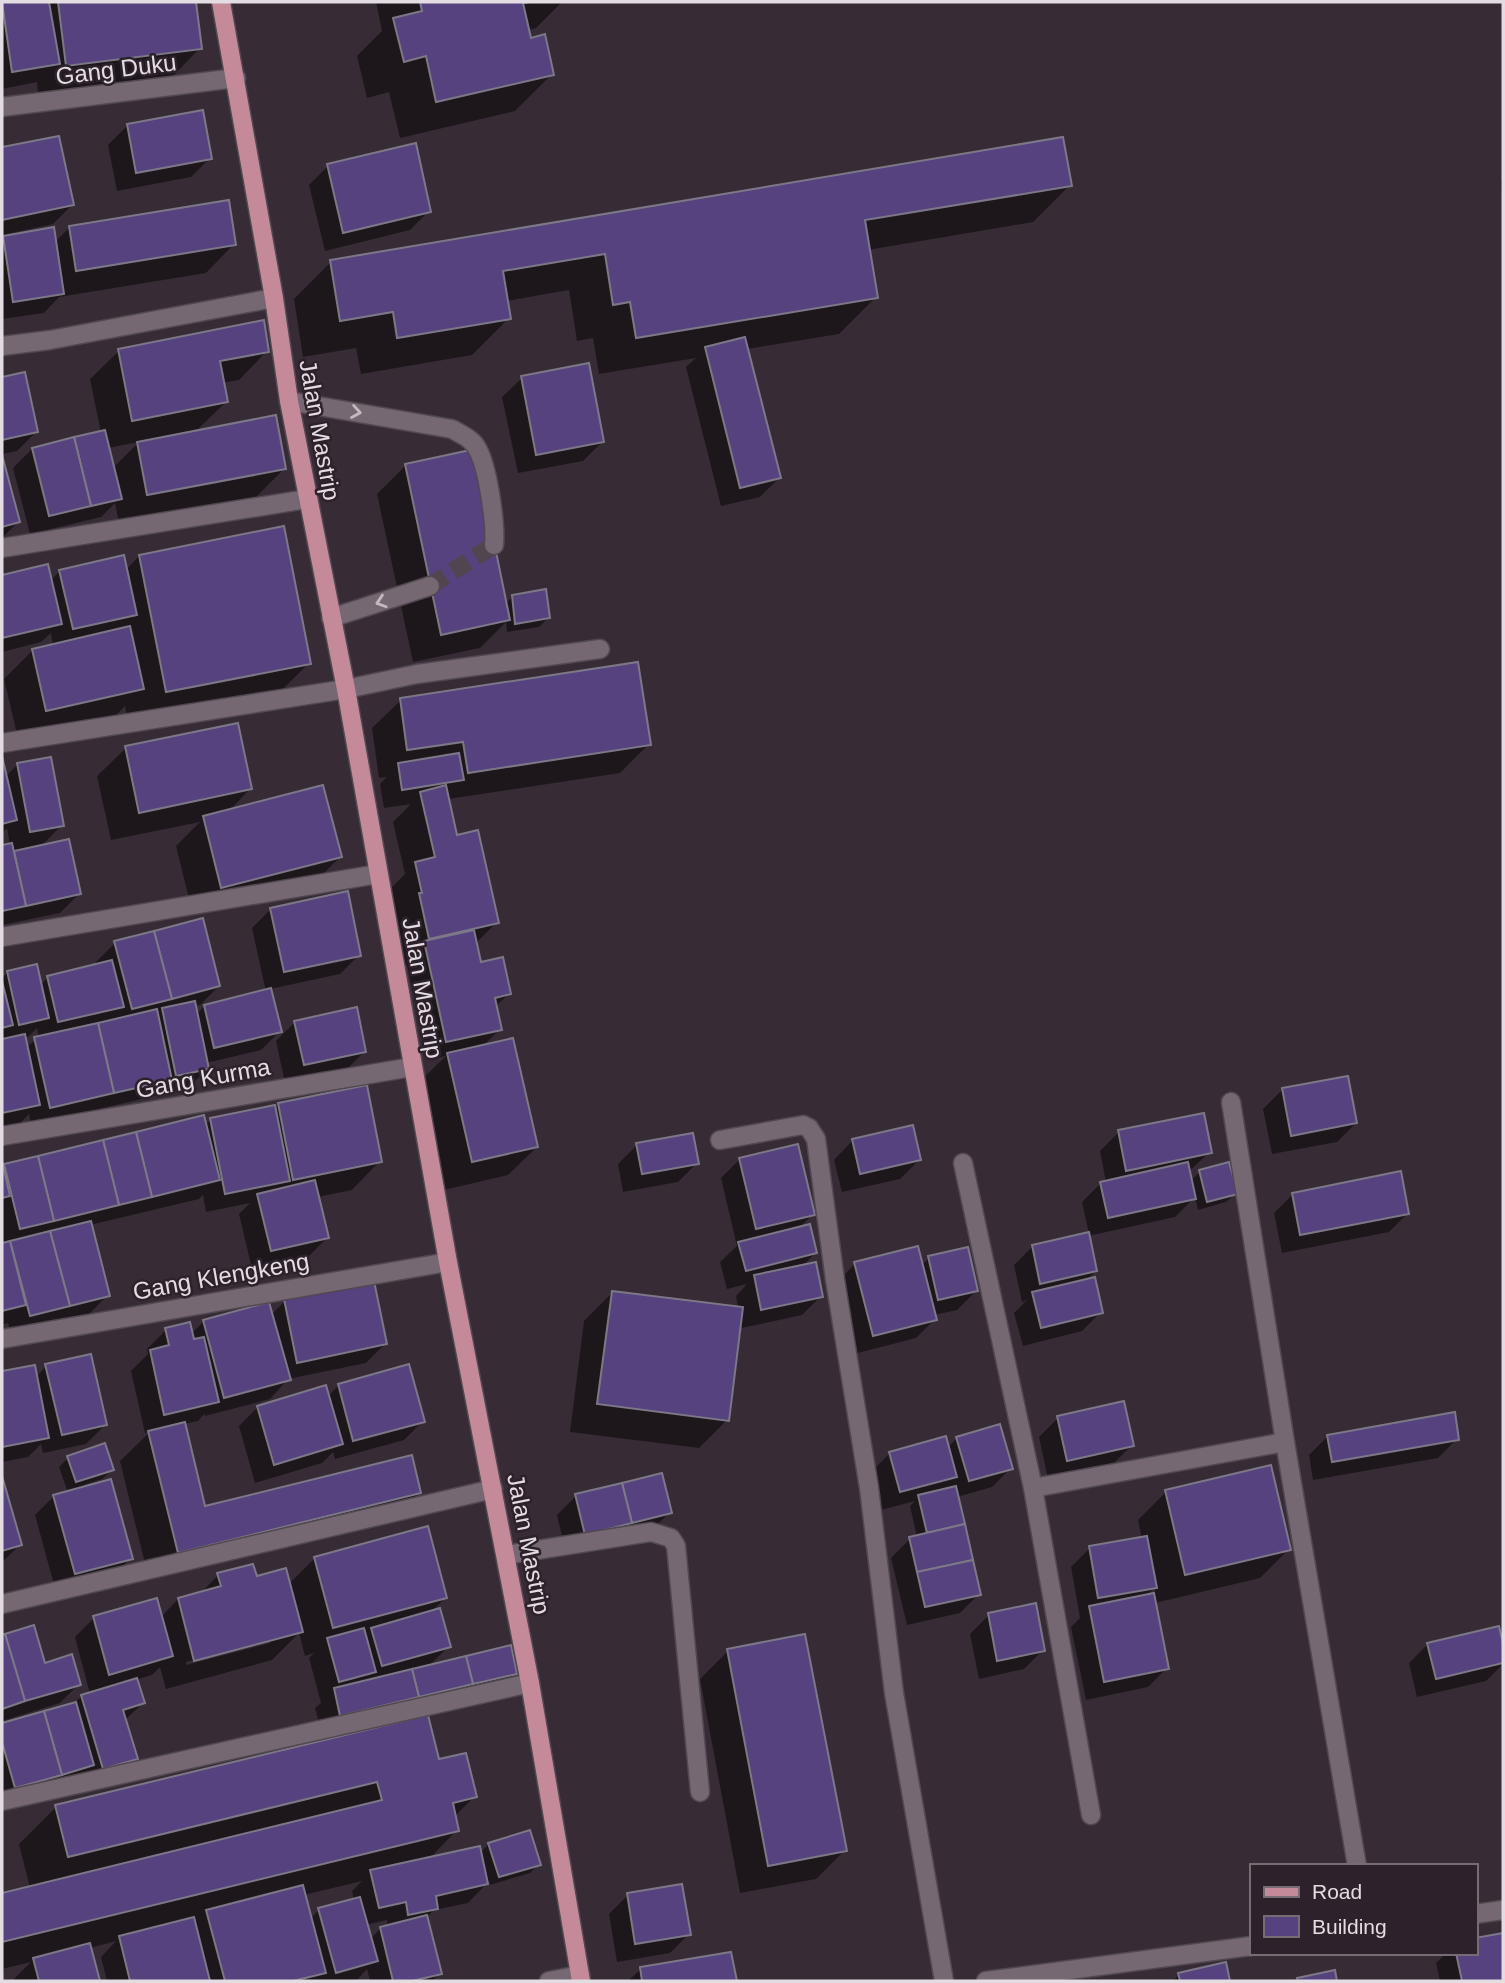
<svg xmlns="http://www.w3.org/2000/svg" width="1505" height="1983" font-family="Helvetica,sans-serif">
	<rect width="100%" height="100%" fill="#372c35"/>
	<g fill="#0007" fill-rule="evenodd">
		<polygon points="10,2 195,2 200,48 172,77 38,94 37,82 2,89 2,3"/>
		<polygon points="376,2 562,2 536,28 528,30 530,40 552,74 515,111 400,138 389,92 367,98 357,56 382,31"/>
		<polygon points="127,126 210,158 191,177 117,191 108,145"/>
		<polygon points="57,138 72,205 53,224 2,235 2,149"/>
		<polygon points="328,166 429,211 410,230 325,251 309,185"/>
		<polygon points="1503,179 1503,208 1501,181"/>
		<polygon points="1070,185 1033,222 868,250 876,297 839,334 747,349 779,478 760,497 721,506 686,367 696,358 599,374 593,338 577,341 569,290 506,301 509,318 472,355 361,374 356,348 303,357 294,299 331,262"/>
		<polygon points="70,227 234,244 206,273 59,297 44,313 2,319 2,239 6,235 54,243"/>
		<path d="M 119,351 L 267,351 L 239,380 L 222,383 L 226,402 L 195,432 L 284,469 L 256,497 L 119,523 L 115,503 L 101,517 L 30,534 L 13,468 L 32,449 L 101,433 L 90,379 ZM 139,442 L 113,468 L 108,448 Z"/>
		<polygon points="24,374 36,432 17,451 2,454 2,379"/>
		<polygon points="522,378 602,442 583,461 518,473 502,397"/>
		<polygon points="2,462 18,522 2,538"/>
		<polygon points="405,466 505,604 513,596 548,618 539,627 507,632 506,622 480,648 413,662 377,494"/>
		<polygon points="139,556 309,663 272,700 129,728 125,706 114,717 18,738 4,679 33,650 53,646 51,633 41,642 2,652 2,577 47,566 50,581 60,571 126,570"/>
		<polygon points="401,700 649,744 620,773 448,799 456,837 497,922 475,944 479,964 509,994 495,1007 500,1029 483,1046 537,1147 508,1175 444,1190 419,1082 446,1056 428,1060 407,965 401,966 387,892 405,874 393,822 411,804 384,808 380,784 387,777 379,778 372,728"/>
		<polygon points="126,748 250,789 228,812 340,857 312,885 193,915 176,846 200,822 111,840 97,776"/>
		<polygon points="2,763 5,777 18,764 62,825 40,847 79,894 60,913 2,925 2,847 10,845 7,828 2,833"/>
		<path d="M 271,909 L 359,955 L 340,974 L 270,989 L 280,1031 L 261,1050 L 206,1063 L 207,1069 L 188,1088 L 31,1125 L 29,1114 L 19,1124 L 2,1127 L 2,978 L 8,972 L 40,986 L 48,977 L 97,965 L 96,962 L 115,943 L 219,986 L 200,1005 L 195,1006 L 196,1014 L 205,1006 L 266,992 L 252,928 ZM 37,1028 L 39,1038 L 26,1047 L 24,1038 L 28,1037 Z"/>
		<polygon points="295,1022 365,1051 346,1070 285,1083 276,1041"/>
		<polygon points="1282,1090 1356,1123 1337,1142 1272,1154 1263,1109"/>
		<polygon points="279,1104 380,1161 352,1190 317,1197 327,1238 308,1257 252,1269 239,1214 250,1203 206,1212 203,1195 199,1199 90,1225 108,1295 89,1314 11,1334 8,1323 2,1325 2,1169 5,1166 205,1126 211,1119 274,1110"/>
		<polygon points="1119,1132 1210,1152 1188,1172 1190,1181 1200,1172 1236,1193 1226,1202 1198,1210 1195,1197 1175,1217 1088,1236 1096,1271 1085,1281 1101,1312 1082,1331 1023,1346 1014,1313 1027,1300 1022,1302 1014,1265 1033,1246 1089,1234 1082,1202 1101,1183 1106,1182 1100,1151"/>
		<polygon points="853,1140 919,1160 900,1179 842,1192 834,1160"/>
		<polygon points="637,1145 697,1163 678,1182 623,1192 618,1164"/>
		<polygon points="740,1159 813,1214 799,1228 815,1253 802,1267 821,1296 802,1315 742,1328 741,1319 727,1420 699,1448 570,1432 584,1321 612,1293 738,1308 736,1296 747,1284 727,1289 720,1262 737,1246 721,1178"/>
		<polygon points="1293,1194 1408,1213 1389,1232 1282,1253 1274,1213"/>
		<polygon points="929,1258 976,1291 957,1310 934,1315 935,1319 916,1338 854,1354 836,1283 855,1264 921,1266"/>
		<polygon points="285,1301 385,1344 366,1363 288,1379 270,1399 205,1416 204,1414 198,1421 184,1424 204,1508 419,1493 390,1521 149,1580 120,1461 150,1432 145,1433 131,1371 148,1354 147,1349 166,1330 191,1334 204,1321 271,1315"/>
		<polygon points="46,1366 105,1425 86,1444 43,1453 41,1444 28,1457 2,1462 2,1373 34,1367 36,1377"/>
		<polygon points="339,1385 423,1421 404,1440 335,1459 333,1452 322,1463 255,1483 239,1426 258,1407 327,1397"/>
		<polygon points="1058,1418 1132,1445 1113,1464 1048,1479 1039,1437"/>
		<polygon points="1328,1436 1457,1439 1438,1458 1313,1480 1309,1455"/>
		<polygon points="957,1438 1011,1468 992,1487 957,1497 979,1594 960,1613 907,1625 891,1558 910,1539 917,1537 910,1506 915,1501 881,1510 871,1472 890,1453 947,1448"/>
		<polygon points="68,1458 112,1470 102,1479 84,1485 131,1558 112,1577 56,1592 35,1515 54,1496 68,1493 59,1467"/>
		<polygon points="2,1482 20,1545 2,1562"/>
		<path d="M 1166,1492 L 1289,1549 L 1260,1578 L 1155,1603 L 1167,1668 L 1148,1687 L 1086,1700 L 1071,1627 L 1080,1618 L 1071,1567 L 1090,1548 L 1142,1539 L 1138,1520 ZM 1154,1589 L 1155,1594 L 1146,1596 Z"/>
		<polygon points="576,1496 670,1512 651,1531 566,1553 557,1515"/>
		<path d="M 315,1558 L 445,1598 L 430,1613 L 449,1646 L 428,1667 L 515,1674 L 506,1683 L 322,1734 L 315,1708 L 321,1703 L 309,1658 L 314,1653 L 305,1656 L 299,1633 L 272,1660 L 166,1689 L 160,1667 L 152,1675 L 135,1680 L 143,1703 L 124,1721 L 136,1758 L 117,1777 L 2,1804 L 2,1725 L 73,1704 L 82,1696 L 90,1694 L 75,1637 L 94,1618 L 161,1617 L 178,1599 L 200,1594 L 218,1575 L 255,1578 L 288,1585 ZM 270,1639 L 270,1643 L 186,1665 L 186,1662 Z"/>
		<polygon points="989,1615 1043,1650 1024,1669 979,1679 970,1634"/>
		<polygon points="32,1627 44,1665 79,1684 60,1703 2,1721 2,1637"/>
		<polygon points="1498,1628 1503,1652 1503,1664 1486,1681 1417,1697 1409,1663 1428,1644"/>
		<polygon points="728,1651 845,1850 816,1879 740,1893 700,1679"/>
		<path d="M 438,1761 L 475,1796 L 454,1817 L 457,1830 L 428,1860 L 480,1853 L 489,1844 L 539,1864 L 530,1873 L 490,1885 L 489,1881 L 468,1903 L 434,1910 L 426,1918 L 440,1973 L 432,1981 L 370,1981 L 367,1969 L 357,1980 L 351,1981 L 107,1981 L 101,1957 L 116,1941 L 90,1948 L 98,1981 L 15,1981 L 14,1979 L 31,1962 L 2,1969 L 2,1895 L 30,1888 L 19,1844 L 56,1807 ZM 362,1881 L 352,1891 L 354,1900 L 319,1910 L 310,1919 L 304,1895 ZM 387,1920 L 388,1927 L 380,1929 L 370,1939 L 366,1925 Z"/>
		<polygon points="628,1895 689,1934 670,1953 617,1962 609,1914"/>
		<polygon points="1503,1935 1503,1981 1440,1981 1436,1963 1446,1953 1475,1953 1475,1940"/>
		<polygon points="730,1954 735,1981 628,1981 641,1969"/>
		<polygon points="1225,1964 1228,1981 1173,1981 1179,1975"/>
	</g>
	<g fill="#55427e" stroke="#7c7887" stroke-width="2">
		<polygon points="2,2 49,2 60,64 12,72"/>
		<polygon points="58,2 196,2 202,49 66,66"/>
		<polygon points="420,2 530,2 523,3 531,38 545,34 554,75 436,102 426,56 404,62 393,18 422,11"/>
		<polygon points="203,110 212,159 136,173 127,124"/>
		<polygon points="59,136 74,205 2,220 2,147"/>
		<polygon points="1063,137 1072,186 865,220 878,298 636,338 630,302 613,305 605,254 503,271 511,319 397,338 393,312 340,321 330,260"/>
		<polygon points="416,143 431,212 343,233 327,164"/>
		<polygon points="229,200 236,245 76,271 69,226"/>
		<polygon points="54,227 64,294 13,302 3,236"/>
		<polygon points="264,320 269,352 220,361 228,402 132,421 118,349"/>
		<polygon points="745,337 781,478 740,488 705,347"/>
		<polygon points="589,363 604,442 536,455 521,376"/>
		<polygon points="25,372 38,432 2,440 2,377"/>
		<polygon points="276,415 286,469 147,495 137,442"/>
		<polygon points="105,430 122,499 91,506 74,437"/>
		<polygon points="74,437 91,506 49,516 32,448"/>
		<polygon points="475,449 510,620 441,635 405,464"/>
		<polygon points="2,455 20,522 2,527"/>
		<polygon points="284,526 311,664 166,692 139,555"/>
		<polygon points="124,555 137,615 73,629 59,570"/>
		<polygon points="48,564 62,624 2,638 2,575"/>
		<polygon points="546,589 550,618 515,624 512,595"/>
		<polygon points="130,626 144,689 46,711 32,649"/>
		<polygon points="638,662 651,745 468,773 463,742 407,750 400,698"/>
		<polygon points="238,723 252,789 139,813 125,746"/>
		<polygon points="459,753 464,780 402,790 398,763"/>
		<polygon points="2,756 17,820 2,824"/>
		<polygon points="51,757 64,826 30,832 17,763"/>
		<polygon points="323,785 342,857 221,888 203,816"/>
		<polygon points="446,785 457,835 478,830 499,923 429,939 419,893 422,893 415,862 435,857 420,792"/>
		<polygon points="69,839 81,894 26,906 14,851"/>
		<polygon points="12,843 26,906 2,911 2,845"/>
		<polygon points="348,891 361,956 284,972 270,908"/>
		<polygon points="203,918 220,986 172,999 154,931"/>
		<polygon points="474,930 481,962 503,957 511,994 495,998 502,1030 446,1042 424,941"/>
		<polygon points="154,931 172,999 132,1009 114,941"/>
		<polygon points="112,960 124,1007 58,1022 47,976"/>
		<polygon points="37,964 49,1018 19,1025 7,971"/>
		<polygon points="2,981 13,1025 2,1028"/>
		<polygon points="271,988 282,1032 214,1048 204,1005"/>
		<polygon points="195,1001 209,1069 176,1076 162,1008"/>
		<polygon points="357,1007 366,1052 304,1065 294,1021"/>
		<polygon points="157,1009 172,1080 114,1093 98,1023"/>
		<polygon points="98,1023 114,1093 50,1108 34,1037"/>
		<polygon points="25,1034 40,1105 2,1113 2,1039"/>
		<polygon points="513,1038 538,1147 472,1162 447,1053"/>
		<polygon points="1348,1076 1357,1123 1291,1136 1282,1088"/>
		<polygon points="367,1085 382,1162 293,1180 278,1103"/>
		<polygon points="275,1105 290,1181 225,1194 210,1118"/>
		<polygon points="1204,1113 1212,1153 1126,1171 1118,1130"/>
		<polygon points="204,1115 220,1180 152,1197 136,1132"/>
		<polygon points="913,1125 921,1160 860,1174 852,1139"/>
		<polygon points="136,1132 152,1197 119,1205 103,1140"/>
		<polygon points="693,1133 699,1164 642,1174 636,1143"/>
		<polygon points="103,1140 119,1205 54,1221 38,1156"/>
		<polygon points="798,1144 815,1215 756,1229 739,1158"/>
		<polygon points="38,1156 54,1221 20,1229 4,1164"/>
		<polygon points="2,1161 10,1196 2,1198"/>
		<polygon points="1188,1162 1196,1199 1108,1218 1100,1182"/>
		<polygon points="1229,1162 1238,1194 1207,1202 1199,1170"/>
		<polygon points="1401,1171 1409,1214 1300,1235 1292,1193"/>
		<polygon points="315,1180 329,1238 271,1251 257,1194"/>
		<polygon points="91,1221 110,1296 70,1306 50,1231"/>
		<polygon points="810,1224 817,1253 746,1271 738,1242"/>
		<polygon points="50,1231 70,1306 30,1316 10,1241"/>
		<polygon points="1089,1232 1097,1271 1040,1284 1032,1245"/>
		<polygon points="10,1241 26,1305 2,1311 2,1243"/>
		<polygon points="918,1246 937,1320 873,1336 854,1262"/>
		<polygon points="968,1247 978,1291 938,1300 928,1256"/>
		<polygon points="816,1262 823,1297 761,1310 754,1275"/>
		<polygon points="1095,1277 1103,1313 1041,1328 1032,1292"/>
		<polygon points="374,1281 387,1344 297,1363 284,1299"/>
		<polygon points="612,1291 743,1307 729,1421 597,1404"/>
		<polygon points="269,1302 291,1380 224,1398 203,1320"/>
		<polygon points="190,1322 194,1339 204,1337 219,1402 164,1415 150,1350 169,1345 165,1328"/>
		<polygon points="91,1354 107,1425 62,1435 45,1364"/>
		<polygon points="409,1364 425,1422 353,1441 338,1384"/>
		<polygon points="35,1365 49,1438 2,1447 2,1371"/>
		<polygon points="326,1385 343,1444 274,1465 257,1406"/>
		<polygon points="1124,1401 1134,1446 1067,1461 1057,1416"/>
		<polygon points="1455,1412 1459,1440 1332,1462 1327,1435"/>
		<polygon points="185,1422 205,1506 412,1455 421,1493 178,1553 148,1431"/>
		<polygon points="1000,1424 1013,1469 969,1481 956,1437"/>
		<polygon points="946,1436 957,1477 900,1492 889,1452"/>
		<polygon points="105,1443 114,1470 76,1482 67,1456"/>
		<polygon points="1271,1465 1291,1550 1185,1575 1165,1490"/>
		<polygon points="662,1473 672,1513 632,1523 622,1483"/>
		<polygon points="2,1476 22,1545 2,1551"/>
		<polygon points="111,1479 133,1559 75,1574 53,1495"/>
		<polygon points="622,1483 632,1523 585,1535 575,1494"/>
		<polygon points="956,1486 965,1524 927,1533 918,1495"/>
		<polygon points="965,1524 973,1560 917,1572 909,1537"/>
		<polygon points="428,1526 447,1598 333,1628 314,1557"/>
		<polygon points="1147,1536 1157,1588 1098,1598 1089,1546"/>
		<polygon points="973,1560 981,1595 925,1607 917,1572"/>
		<polygon points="253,1564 257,1576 286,1568 303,1632 194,1661 178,1598 221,1586 217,1573"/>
		<polygon points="1154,1593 1169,1669 1104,1682 1089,1606"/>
		<polygon points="157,1598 173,1656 109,1675 93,1616"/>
		<polygon points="1036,1603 1045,1651 997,1661 988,1613"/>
		<polygon points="440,1608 451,1647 382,1666 371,1628"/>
		<polygon points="34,1625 45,1663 72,1654 81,1685 25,1701 5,1634"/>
		<polygon points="1499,1626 1503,1644 1503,1663 1436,1679 1427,1643"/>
		<polygon points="364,1628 376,1672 339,1682 327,1638"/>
		<polygon points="5,1634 25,1701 2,1709 2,1635"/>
		<polygon points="805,1634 847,1851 768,1866 727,1649"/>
		<polygon points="511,1645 517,1674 473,1684 466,1656"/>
		<polygon points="466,1656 473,1684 419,1697 412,1669"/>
		<polygon points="412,1669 419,1697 340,1716 334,1688"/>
		<polygon points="137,1678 145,1703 123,1710 138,1759 103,1769 81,1695"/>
		<polygon points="76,1702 94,1765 62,1775 44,1711"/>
		<polygon points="44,1711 62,1775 15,1788 2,1742 2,1723"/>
		<polygon points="428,1715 439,1759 466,1753 477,1797 453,1803 459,1831 2,1942 2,1893 382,1800 377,1782 68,1857 55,1805"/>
		<polygon points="530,1830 541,1865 499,1877 488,1843"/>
		<polygon points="480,1846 488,1884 436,1896 438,1909 408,1915 406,1902 379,1908 370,1870"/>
		<polygon points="682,1884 691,1935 635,1944 627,1893"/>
		<polygon points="303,1885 326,1973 293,1981 225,1981 206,1910"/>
		<polygon points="360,1897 378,1961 336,1973 318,1908"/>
		<polygon points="427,1915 442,1974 412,1981 393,1981 380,1927"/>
		<polygon points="194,1917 210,1981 130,1981 119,1936"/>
		<polygon points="1503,1933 1503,1981 1462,1981 1456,1953 1475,1953 1475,1938"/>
		<polygon points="90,1943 100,1981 39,1981 33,1958"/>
		<polygon points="731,1952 737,1981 642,1981 640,1967"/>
		<polygon points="1226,1962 1230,1981 1180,1981 1178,1973"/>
		<polygon points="1335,1970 1337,1981 1298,1981 1297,1978"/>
	</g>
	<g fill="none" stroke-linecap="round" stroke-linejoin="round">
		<polyline stroke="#51464f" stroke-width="18" stroke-dasharray="18 9" stroke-linecap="butt" points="430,586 494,545"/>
		<g stroke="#514850" stroke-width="21">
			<g id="minor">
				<polyline points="2,107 236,78"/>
				<polyline points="2,346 50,340 274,298"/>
				<path d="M 289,401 L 452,429 C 462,435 473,439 478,450 C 488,469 496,524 494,545"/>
				<polyline points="2,548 307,499"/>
				<polyline points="331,618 430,586"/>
				<polyline points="2,743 346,689 417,674 600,649"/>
				<polyline points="2,937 378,874"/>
				<polyline points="1231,1102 1285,1442 1357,1866"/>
				<polyline points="2,1136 412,1067"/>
				<polyline points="720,1140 803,1125 809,1128 816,1139 835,1280 869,1488 894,1693 944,1981"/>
				<polyline points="963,1163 1033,1488 1285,1442"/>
				<polyline points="2,1339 448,1262"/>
				<polyline points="1033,1488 1091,1815"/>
				<polyline points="506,1555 651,1532 671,1538 676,1546 700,1792"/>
				<polyline points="2,1604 493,1489"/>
				<polyline points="2,1801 530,1683"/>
				<polyline points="1475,1914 1503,1910"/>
				<polyline points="549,1981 580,1975"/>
				<polyline points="986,1981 1251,1946"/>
			</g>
		</g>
		<g stroke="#514850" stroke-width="21">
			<polyline id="major" points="221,2 274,298 289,401 346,689 448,1262 530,1683 581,1981"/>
		</g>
		<use href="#minor" stroke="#756873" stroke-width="18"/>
		<use href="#major" stroke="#c48a99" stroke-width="18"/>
	</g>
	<defs><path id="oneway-chevron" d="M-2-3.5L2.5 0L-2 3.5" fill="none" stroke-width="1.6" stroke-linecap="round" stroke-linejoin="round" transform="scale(1.75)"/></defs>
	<g stroke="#c2b9c1">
		<use href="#oneway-chevron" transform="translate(356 412) rotate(10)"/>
		<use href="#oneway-chevron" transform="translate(381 602) rotate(162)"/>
	</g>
	<g text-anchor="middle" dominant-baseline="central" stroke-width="5" stroke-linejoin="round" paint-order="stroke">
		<g font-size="24" fill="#e3dce2" stroke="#2d222b">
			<text transform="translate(116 69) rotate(-7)">Gang Duku</text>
			<text transform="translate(320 430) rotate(80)">Jalan Mastrip</text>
			<text transform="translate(423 988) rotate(80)">Jalan Mastrip</text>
			<text transform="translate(203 1078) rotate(-10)">Gang Kurma</text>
			<text transform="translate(221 1276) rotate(-10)">Gang Klengkeng</text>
			<text transform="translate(529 1544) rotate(79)">Jalan Mastrip</text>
		</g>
	</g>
	<rect width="1505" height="1983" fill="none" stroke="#e3dce2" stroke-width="7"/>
	<rect x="1250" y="1864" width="228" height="91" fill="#2d222b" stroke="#766c74" stroke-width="2"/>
	<rect x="1264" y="1887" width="35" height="10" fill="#c48a99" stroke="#766c74" stroke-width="2"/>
	<text x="1312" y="1899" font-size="21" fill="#e3dce2">Road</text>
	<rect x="1264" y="1916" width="35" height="21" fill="#55427e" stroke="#766c74" stroke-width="2"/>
	<text x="1312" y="1934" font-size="21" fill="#e3dce2">Building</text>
</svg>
